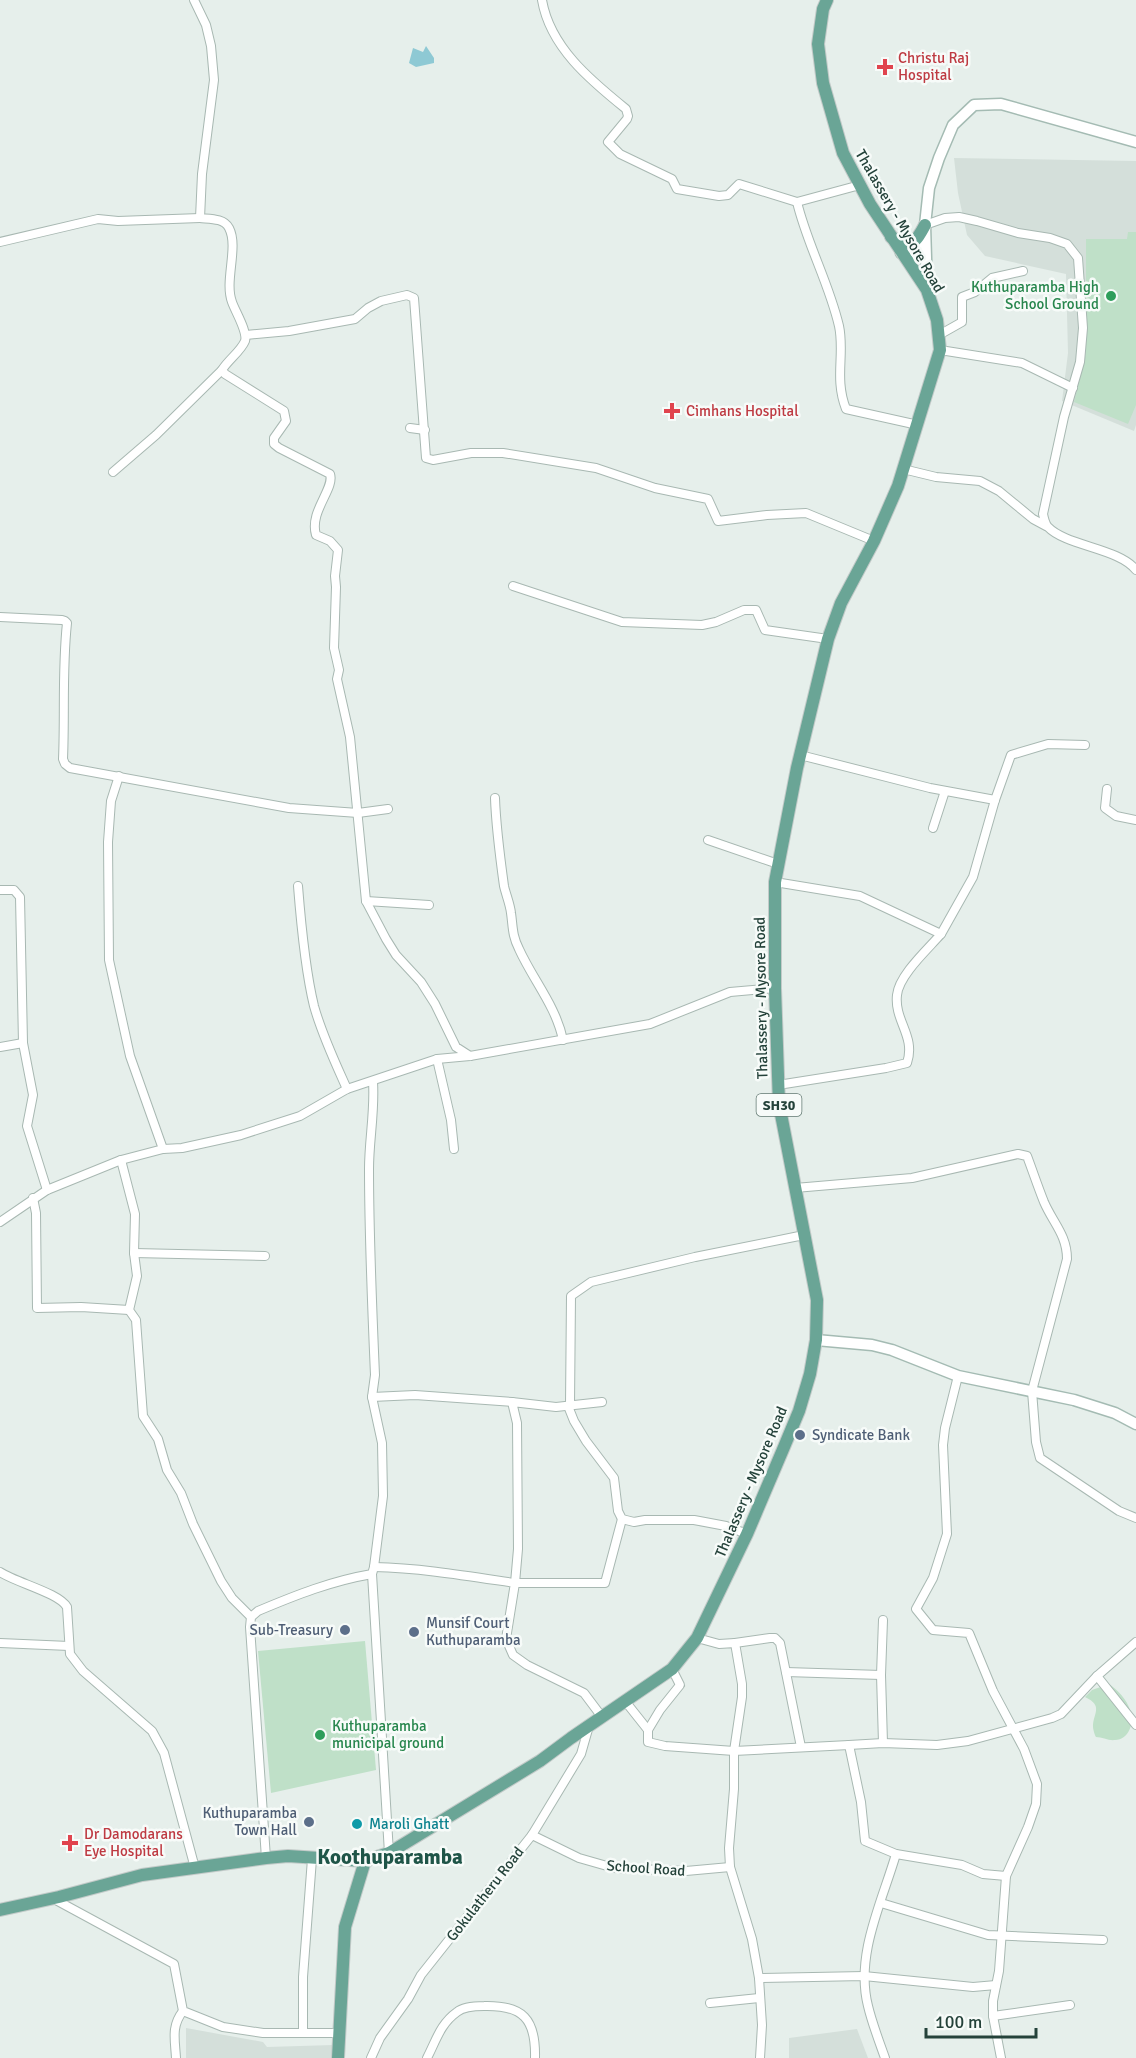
<svg xmlns="http://www.w3.org/2000/svg" width="1136" height="2058" font-family="Signika,sans-serif">
	<rect width="100%" height="100%" fill="#e6efeb"/>
	<g fill="#d4dfda">
		<polygon points="954,158 1136,161 1136,425 1134,431 1062,401 1068,353 1066,274 985,256 967,235 958,193"/>
		<polygon points="186,2028 263,2042 267,2047 333,2045 332,2058 186,2058"/>
		<polygon points="857,2029 868,2058 789,2058 789,2038"/>
	</g>
	<g fill="#bfe0c8">
		<polygon points="1128,232 1136,232 1136,405 1128,424 1074,402 1086,353 1086,239 1127,239"/>
		<polygon points="365,1641 376,1770 271,1793 258,1651"/>
		<path d="M 1109,1684 C 1118,1690 1127,1700 1130,1710 C 1135,1722 1129,1740 1115,1740 C 1109,1741 1102,1737 1096,1737 C 1095,1736 1093,1729 1093,1727 C 1093,1713 1104,1706 1085,1697 L 1092,1690 Z"/>
	</g>
	<polygon fill="#8ec9d4" points="426,46 434,58 434,63 416,67 409,63 413,48 423,52"/>
	<g fill="none" stroke-linecap="round" stroke-linejoin="round">
		<g stroke="#a8b8b2" stroke-width="10">
			<g id="street">
				<path d="M 194,0 L 206,25 L 211,46 L 214,80 L 202,174 L 200,218 C 210,219 224,218 229,228 C 239,247 224,281 232,302 C 235,311 248,332 245,341 C 241,351 228,360 222,370 L 225,374 L 284,411 L 286,421 L 274,438 L 274,444 L 279,448 L 330,474 C 335,489 309,511 316,535 L 330,541 L 338,550 L 335,576 L 336,587 L 334,648 L 339,670 L 337,679 L 350,737 L 366,901 L 386,939 L 396,955 L 421,982 L 435,1004 L 456,1047 L 470,1056"/>
				<path d="M 542,0 C 550,47 590,80 626,109 L 628,116 L 627,119 L 608,142 L 620,154 L 672,179 L 677,189 L 719,196 L 728,195 L 739,184 L 797,202 L 860,185"/>
				<path d="M 797,202 C 807,244 829,283 839,326 C 845,354 834,378 846,409 L 918,425"/>
				<path d="M 925,225 L 945,218 L 959,217 L 977,221 L 1018,233 L 1050,238 L 1067,244 L 1078,258 L 1083,328 L 1080,362 L 1064,417 L 1043,514 C 1044,519 1045,524 1048,527 C 1066,546 1119,548 1136,570"/>
				<polyline points="0,242 98,219 118,221 200,218"/>
				<polyline points="246,335 289,331 355,319 368,308 381,301 407,295 414,298 426,458 433,460 471,453 503,453 596,468 655,488 708,499 718,521 767,515 806,513 874,541"/>
				<polyline points="939,335 962,322 962,297 975,292 992,278 1023,271"/>
				<polyline points="940,350 1022,363 1073,388"/>
				<polyline points="410,428 425,430"/>
				<polyline points="903,469 936,477 980,481 999,491 1033,519 1046,526"/>
				<polyline points="113,472 156,435 222,370"/>
				<polyline points="513,586 622,622 702,625 716,622 744,610 756,610 765,630 828,639"/>
				<path d="M 0,617 L 62,620 L 65,621 L 67,623 C 62,669 65,714 63,759 L 65,764 L 70,768 L 289,808 L 358,813 L 388,809"/>
				<polyline points="800,755 930,788 995,800"/>
				<polyline points="119,776 111,801 108,842 109,960 130,1056 163,1149"/>
				<polyline points="1107,789 1105,808 1116,816 1136,820"/>
				<path d="M 495,798 C 496,828 500,857 504,886 C 506,895 510,904 511,913 C 513,927 512,935 519,949 C 533,980 556,1006 563,1040"/>
				<polyline points="933,828 945,791"/>
				<polyline points="708,840 778,864"/>
				<path d="M 775,882 L 860,896 L 941,934 C 928,949 899,975 897,995 C 894,1021 916,1036 907,1063 L 886,1068 L 778,1085"/>
				<path d="M 298,886 C 301,924 305,969 314,1006 C 322,1035 335,1062 347,1089"/>
				<polyline points="0,890 14,890 20,897 23,1043 33,1095 27,1126 47,1190"/>
				<polyline points="366,901 429,905"/>
				<polyline points="941,934 973,877 995,800 1011,755 1048,744 1085,745"/>
				<polyline points="0,1047 23,1043"/>
				<polyline points="437,1059 451,1120 454,1149"/>
				<polyline points="121,1160 135,1214 134,1253 137,1276 129,1310 136,1320 143,1416 158,1439 167,1470 181,1493 193,1524 221,1581 232,1598 251,1617"/>
				<path d="M 795,1188 L 912,1178 L 1018,1154 L 1027,1156 C 1033,1172 1038,1187 1044,1202 C 1053,1223 1067,1235 1067,1259 L 1032,1391 L 1036,1442 L 1040,1458 L 1119,1511 L 1136,1518"/>
				<polyline points="33,1198 36,1213 37,1308 81,1307 129,1310"/>
				<polyline points="0,1222 47,1190 121,1160 163,1149 182,1148 241,1135 300,1116 347,1089 437,1059 470,1056 650,1024 730,992 775,988"/>
				<polyline points="134,1253 265,1256"/>
				<polyline points="958,1376 945,1428 943,1445 947,1534 933,1578 916,1609 933,1630 969,1633 993,1691 1024,1749 1037,1784 1036,1804 1028,1827 1006,1876 999,1971 993,2001 993,2016 1001,2058"/>
				<polyline points="372,1397 415,1395 512,1402"/>
				<polyline points="602,1402 556,1407 512,1402 517,1423 518,1549 515,1583 605,1583 622,1519"/>
				<polyline points="570,1404 571,1296 591,1282 695,1257 804,1235"/>
				<polyline points="568,1406 574,1421 586,1441 614,1478 618,1511 622,1519 634,1522 645,1520 694,1520 726,1526 747,1534"/>
				<path d="M 374,1567 C 421,1568 468,1576 515,1583 L 506,1639 L 513,1655 L 527,1665 L 584,1693 L 602,1717"/>
				<path d="M 0,1572 C 17,1583 59,1593 67,1607 L 70,1654 L 83,1671 L 152,1731 L 164,1753 L 195,1868"/>
				<polyline points="372,1574 389,1853"/>
				<polyline points="883,1620 881,1675 883,1743"/>
				<polyline points="697,1638 719,1644 735,1643 742,1684 742,1697 734,1751 734,1789 729,1848 730,1867 752,1939 759,1978 762,2025 760,2058"/>
				<polyline points="0,1643 69,1646"/>
				<polyline points="735,1643 770,1638 775,1638 780,1643 801,1747"/>
				<polyline points="786,1672 881,1675"/>
				<polyline points="1097,1676 1136,1725"/>
				<polyline points="625,1701 648,1730 648,1742 665,1746 734,1751 849,1745 861,1802 865,1841 896,1854 962,1865 983,1874 1006,1876"/>
				<polyline points="648,1730 660,1710 680,1685 672,1669"/>
				<polyline points="849,1745 883,1743 937,1745 968,1741 1052,1718 1061,1714 1097,1676 1136,1642"/>
				<polyline points="532,1835 579,1858 614,1868 686,1871 730,1867"/>
				<path d="M 266,1858 L 250,1627 L 251,1617 L 258,1611 C 296,1595 331,1581 372,1574 L 374,1567 L 383,1496 L 382,1443 L 372,1397 L 375,1375 C 372,1306 369,1238 369,1169 C 369,1140 375,1111 373,1082"/>
				<polyline points="54,1899 174,1964 183,2011 223,2027 263,2033 339,2033"/>
				<polyline points="881,1903 988,1935 1103,1940"/>
				<polyline points="759,1978 864,1976 973,1987 996,1985"/>
				<polyline points="710,2003 759,1998"/>
				<polyline points="993,2016 1070,2005"/>
				<polyline points="303,2033 303,1977 312,1859"/>
				<path d="M 176,2058 C 175,2040 171,2026 183,2011"/>
				<polyline points="371,2058 380,2038 408,1999 421,1975 532,1835 581,1754 589,1726"/>
				<path d="M 427,2058 C 436,2041 440,2024 457,2012 C 463,2007 475,2006 484,2006 C 523,2005 536,2019 535,2058"/>
				<path d="M 885,2058 C 879,2041 872,2023 868,2006 C 855,1955 882,1902 896,1854"/>
			</g>
		</g>
		<g stroke="#a4bbb3" stroke-width="13">
			<g id="secondary">
				<path d="M 901,253 C 912,257 919,255 925,244"/>
				<polyline points="927,290 925,225 929,188 939,158 953,125 974,105 1001,104 1136,142"/>
				<polyline points="816,1340 872,1345 892,1350 958,1376 1074,1400 1115,1413 1136,1424"/>
			</g>
		</g>
		<g stroke="#c2cac8" stroke-width="14">
			<g id="primary">
				<path d="M 891,237 C 910,249 915,244 925,225"/>
				<polyline points="0,1910 59,1897 142,1875 266,1858 288,1856 365,1861"/>
				<polyline points="338,2058 345,1927 365,1861 389,1853 540,1761 571,1738 672,1669 697,1638 747,1534 784,1447 799,1411 810,1374 816,1340 817,1300 779,1104 775,988 775,882 797,768 828,639 841,603 874,541 898,486 940,350 937,320 927,290 870,204 843,153 823,83 818,44 823,9 827,0"/>
			</g>
		</g>
		<use href="#street" stroke="#fff" stroke-width="8"/>
		<use href="#secondary" stroke="#fff" stroke-width="10"/>
		<use href="#primary" stroke="#6aa596" stroke-width="12"/>
	</g>
	<g fill="#e0444e" stroke="#f7fbf9" stroke-width="2">
		<path d="M882 58h6v6h6v6h-6v6h-6v-6h-6v-6h6z"/>
		<path d="M669 402h6v6h6v6h-6v6h-6v-6h-6v-6h6z"/>
		<path d="M67 1834h6v6h6v6h-6v6h-6v-6h-6v-6h6z"/>
	</g>
	<g fill="#2e9e5b" stroke="#f7fbf9" stroke-width="2">
		<circle cx="1111" cy="296" r="6"/>
		<circle cx="320" cy="1735" r="6"/>
	</g>
	<g fill="#5c6f8a" stroke="#f7fbf9" stroke-width="2">
		<circle cx="800" cy="1435" r="6"/>
		<circle cx="345" cy="1630" r="6"/>
		<circle cx="414" cy="1632" r="6"/>
		<circle cx="309" cy="1822" r="6"/>
	</g>
	<circle fill="#0f9aa8" stroke="#f7fbf9" stroke-width="2" cx="357" cy="1824" r="6"/>
	<g text-anchor="middle" dominant-baseline="central" stroke-width="5" stroke-linejoin="round" paint-order="stroke">
		<rect fill="#f7fbf9" stroke="#637a73" stroke-width="1.5" x="756.5" y="1094" width="45" height="22" rx="4.5"/>
		<g font-size="14" font-weight="bold" fill="#24423a">
			<text x="779" y="1105">SH30</text>
		</g>
		<g font-size="15" fill="#be3a42" stroke="#f7fbf9" text-anchor="start">
			<text x="898" y="58">Christu Raj<tspan x="898" dy="17">Hospital</tspan></text>
			<text x="686" y="411">Cimhans Hospital</text>
			<text x="84" y="1834">Dr Damodarans<tspan x="84" dy="17">Eye Hospital</tspan></text>
		</g>
		<g font-size="15" fill="#24423a" stroke="#f7fbf9">
			<text transform="translate(900 221) rotate(60)">Thalassery - Mysore Road</text>
			<text transform="translate(761 998) rotate(-91)">Thalassery - Mysore Road</text>
			<text transform="translate(751 1482) rotate(-67)">Thalassery - Mysore Road</text>
			<text transform="translate(646 1868) rotate(4)">School Road</text>
			<text transform="translate(485 1894) rotate(-52)">Gokulatheru Road</text>
		</g>
		<g font-size="15" fill="#27864d" stroke="#f7fbf9" text-anchor="end">
			<text x="1099" y="287">Kuthuparamba High<tspan x="1099" dy="17">School Ground</tspan></text>
			<text x="332" y="1726" text-anchor="start">Kuthuparamba<tspan x="332" dy="17">municipal ground</tspan></text>
		</g>
		<g font-size="15" fill="#4e5e75" stroke="#f7fbf9" text-anchor="start">
			<text x="812" y="1435">Syndicate Bank</text>
			<text x="426" y="1623">Munsif Court<tspan x="426" dy="17">Kuthuparamba</tspan></text>
			<text x="333" y="1630" text-anchor="end">Sub-Treasury</text>
			<text x="297" y="1813" text-anchor="end">Kuthuparamba<tspan x="297" dy="17">Town Hall</tspan></text>
		</g>
		<g font-size="15" fill="#0d838f" stroke="#f7fbf9" text-anchor="start">
			<text x="369" y="1824">Maroli Ghatt</text>
		</g>
		<g font-size="21" font-weight="bold" fill="#1f5548" stroke="#f7fbf9">
			<text x="390" y="1857">Koothuparamba</text>
		</g>
	</g>
	<path d="M926 2028v9h110v-9" fill="none" stroke="#24423a" stroke-width="3"/>
	<text x="935" y="2028" font-size="18" fill="#24423a" stroke="#f7fbf9" stroke-width="4.5" paint-order="stroke">100 m</text>
</svg>
